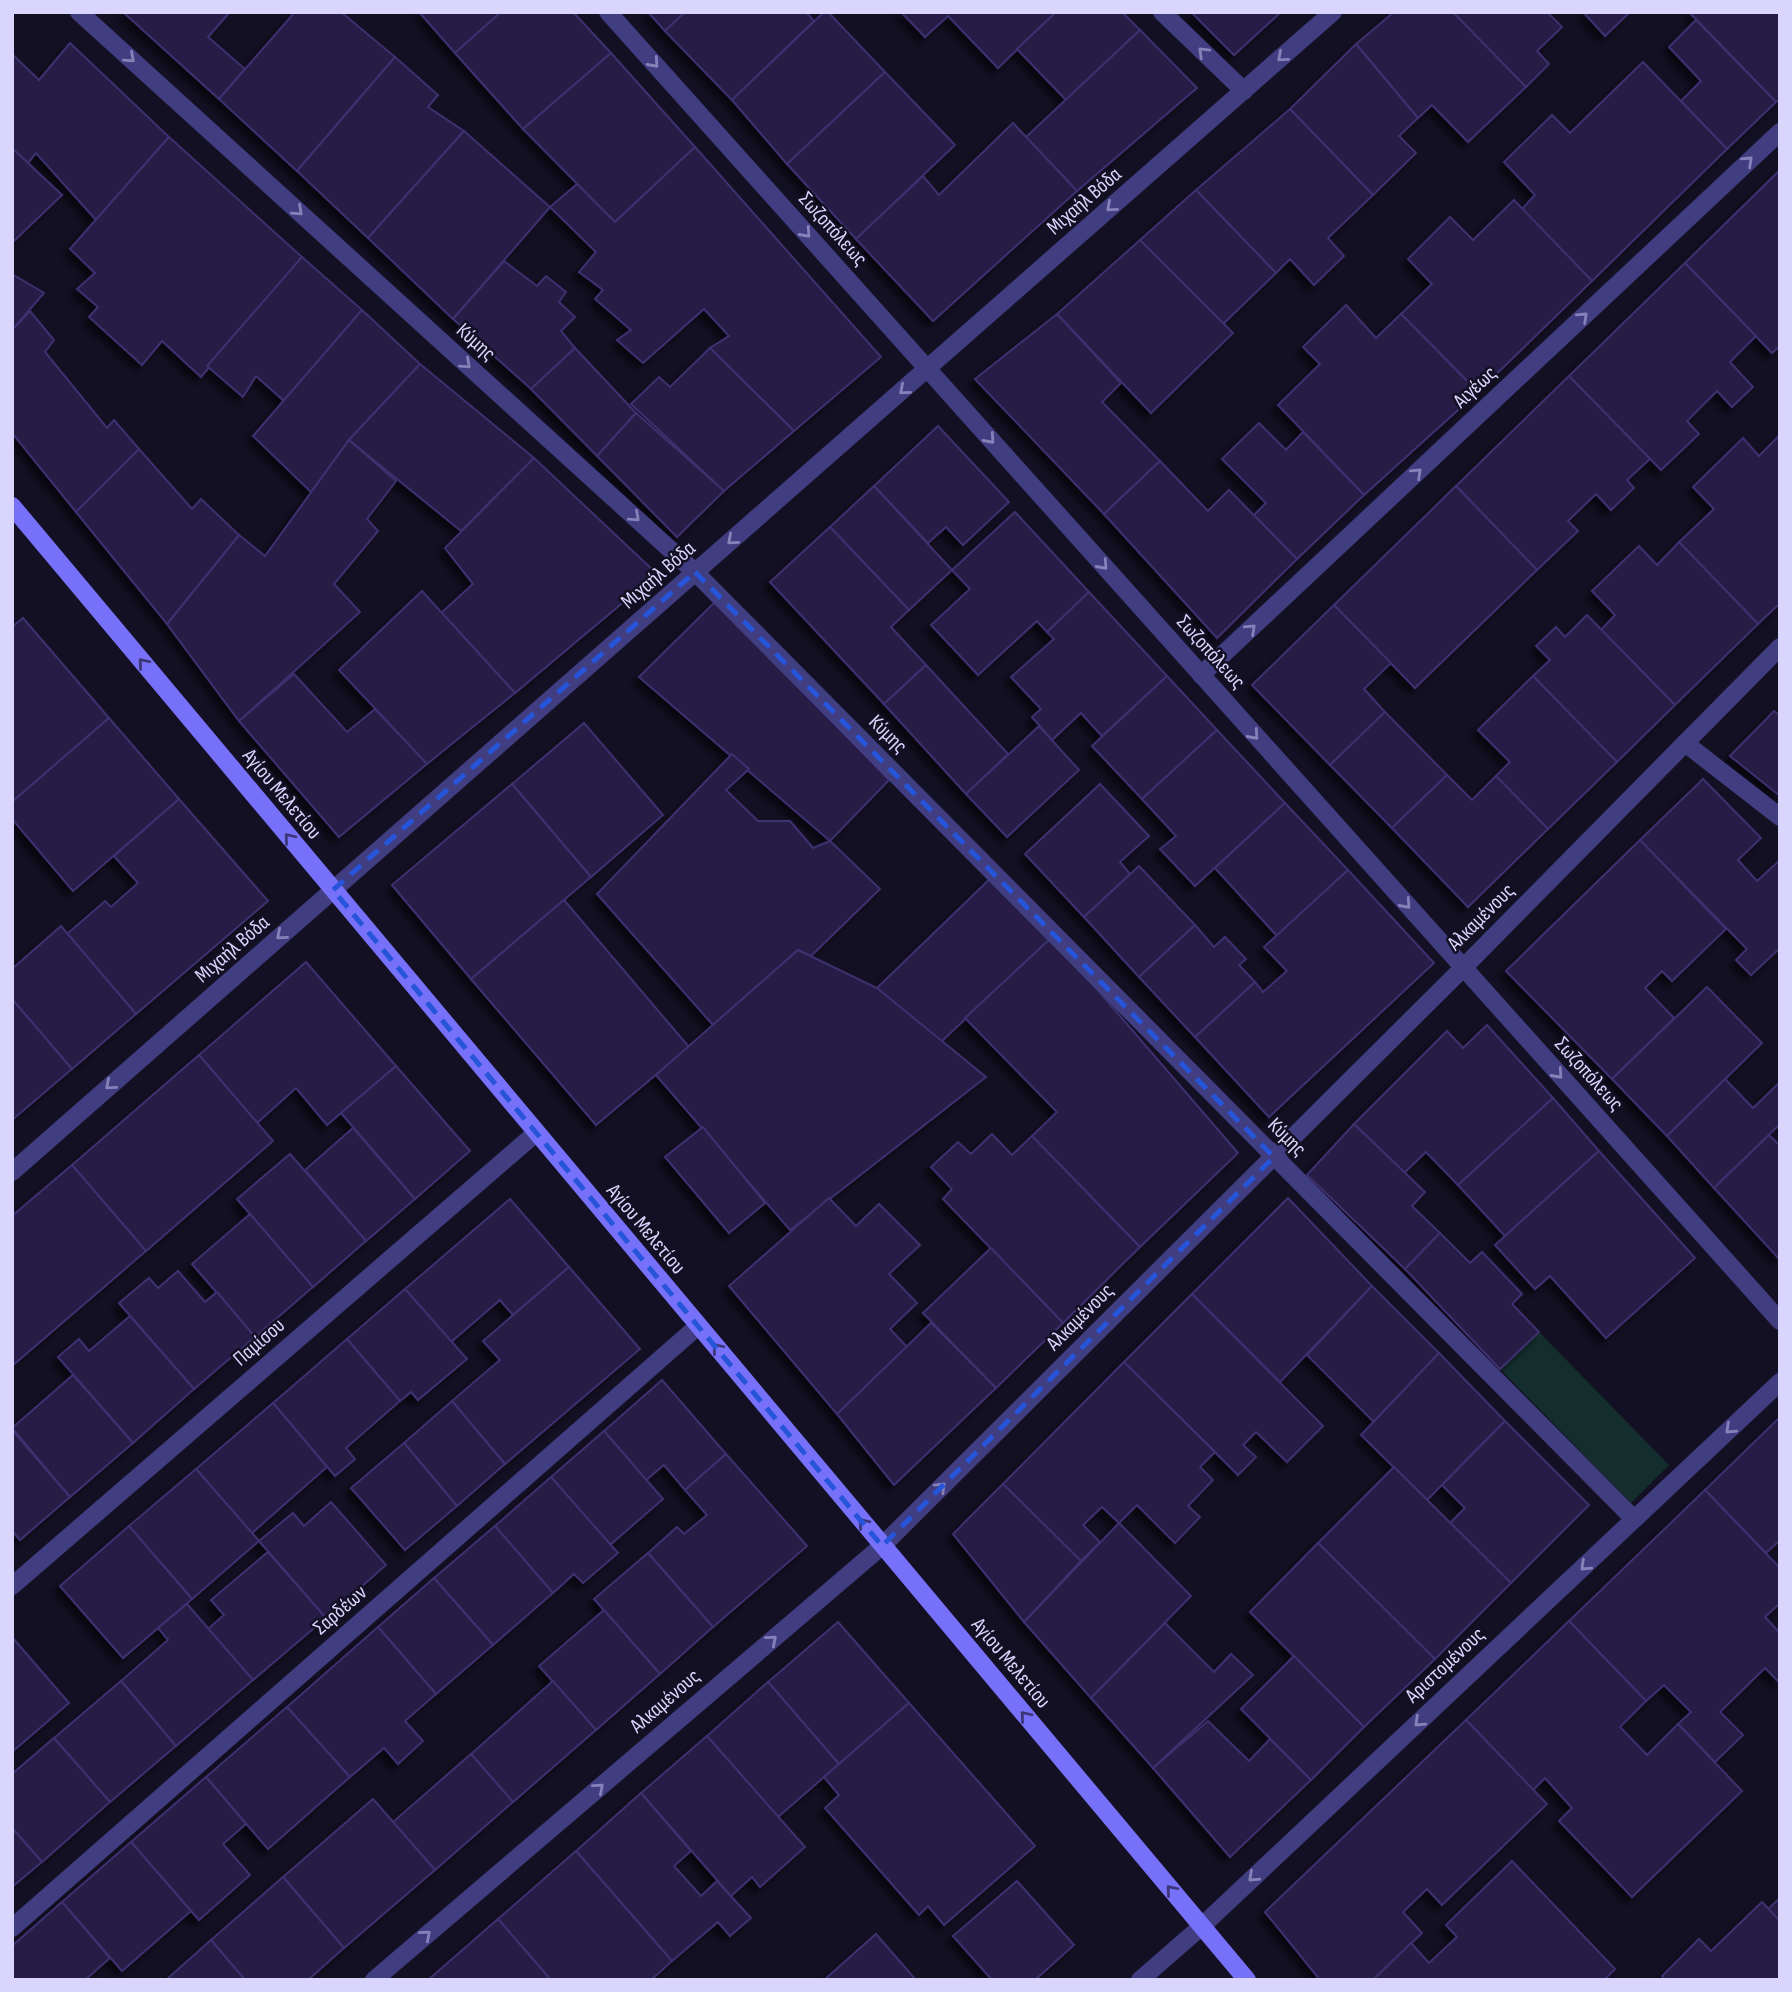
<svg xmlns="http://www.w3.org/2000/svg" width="1792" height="1992" font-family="'Sofia Sans Condensed',sans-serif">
	<defs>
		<filter id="shadow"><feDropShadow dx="-6" dy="6" stdDeviation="3.5" flood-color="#0009"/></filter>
	</defs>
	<rect width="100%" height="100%" fill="#141024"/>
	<polygon fill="#132e2d" points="1539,1332 1669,1465 1631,1503 1500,1369"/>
	<g fill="#251d44" stroke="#3e306f" stroke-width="2" filter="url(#shadow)">
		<polygon points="123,12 230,12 208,37 245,69 219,99"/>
		<polygon points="295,12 341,12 395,57 297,171 219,99"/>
		<polygon points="419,12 501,12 455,53"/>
		<polygon points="501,12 573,12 611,53 523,129 455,53"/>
		<polygon points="648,12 685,12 665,31"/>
		<polygon points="685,12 806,12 814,21 732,100 665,31"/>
		<polygon points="824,12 828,12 885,72 787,164 732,100"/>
		<polygon points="901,12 1056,12 998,68 948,16 925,37"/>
		<polygon points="1056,12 1122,12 1140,30 1066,100 1017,49"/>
		<polygon points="1191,12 1281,12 1234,55"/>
		<polygon points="1394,12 1453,12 1526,87 1468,142 1432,105 1418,118 1356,44"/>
		<polygon points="1453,12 1547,12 1562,27 1537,51 1549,64 1526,87"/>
		<polygon points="1583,12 1629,12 1629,13 1605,36"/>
		<polygon points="1689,12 1780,12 1780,99 1776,102"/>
		<polygon points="1696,20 1776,102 1727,149 1681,101 1701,81 1669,47"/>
		<polygon points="1140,30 1197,88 1077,191 1026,137"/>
		<polygon points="70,43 169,137 96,220 36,153 28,163 12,148 12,54 39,80"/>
		<polygon points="1356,44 1418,118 1399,136 1416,153 1373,195 1290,109"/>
		<polygon points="611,53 695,147 615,222 523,129"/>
		<polygon points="395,57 438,95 428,107 464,131 368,238 297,171"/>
		<polygon points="1643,62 1727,149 1592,281 1522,209 1535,195 1504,162 1552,115 1570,133"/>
		<polygon points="885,72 955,145 856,239 787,164"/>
		<polygon points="1290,109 1373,195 1328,238 1344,256 1314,285 1290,259 1276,273 1196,190"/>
		<polygon points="1013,123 1077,191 933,321 856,239 923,176 939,195"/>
		<polygon points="464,131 550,207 453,319 368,238"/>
		<polygon points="169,137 302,257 201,377 162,341 142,365 89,317 98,307 77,289 95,273 70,249"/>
		<polygon points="695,147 881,357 794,431 710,348 729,336 704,309 643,363 617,340 631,330 595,299 603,290 579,272 596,252 550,207 577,184 615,222"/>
		<polygon points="12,148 62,195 12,243"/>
		<polygon points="1780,170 1780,346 1772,353 1685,263"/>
		<polygon points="1196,190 1276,273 1223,324 1140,240"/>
		<polygon points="1514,200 1592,281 1478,392 1401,314 1432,284 1408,259 1450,217 1473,240"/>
		<polygon points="1140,240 1233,333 1151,413 1057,314"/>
		<polygon points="302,257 362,310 284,401 256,376 243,397 207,366"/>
		<polygon points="504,261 537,286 546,276 566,292 559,302 575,317 561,331 575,348 531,389 453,319"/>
		<polygon points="1685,263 1756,336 1730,362 1753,387 1732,407 1717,391 1687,421 1699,434 1661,470 1569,376"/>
		<polygon points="12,274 44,293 12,330"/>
		<polygon points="1346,305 1376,338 1401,314 1478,392 1364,495 1278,405 1320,364 1303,347"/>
		<polygon points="362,310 420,364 349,440 311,492 253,436"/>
		<polygon points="30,311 54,340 45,352 107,428 114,420 139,449 76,512 12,433 12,330"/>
		<polygon points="1057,314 1121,383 1102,402 1160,461 1104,514 975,379"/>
		<polygon points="575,348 636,413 597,456 531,389"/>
		<polygon points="710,348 794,431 724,491 631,404 659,377 670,387"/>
		<polygon points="420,364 534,458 461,531 349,440"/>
		<polygon points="1569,376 1650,459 1627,480 1634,488 1611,510 1596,494 1568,521 1578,531 1537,570 1456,486"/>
		<polygon points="636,413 724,491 677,537 597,456"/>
		<polygon points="1259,423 1286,450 1303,432 1364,495 1297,559 1254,515 1266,503 1222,459"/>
		<polygon points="938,426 1009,502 963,545 946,527 928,543 874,486"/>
		<polygon points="1780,435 1780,603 1758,624 1679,542 1714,509 1693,487 1743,438 1759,456"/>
		<polygon points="349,440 396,481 367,519 378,531 334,584 360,612 239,721 167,624 239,535 265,556"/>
		<polygon points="139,449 192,509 201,499 239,535 167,624 76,512"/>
		<polygon points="534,458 657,574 515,693 441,613 473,584 445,548"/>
		<polygon points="1160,461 1208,511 1229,490 1297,559 1217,638 1104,514"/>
		<polygon points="874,486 952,570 909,610 830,527"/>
		<polygon points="1456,486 1537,570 1415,688 1334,605"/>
		<polygon points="1015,512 1089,592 1047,632 1037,621 978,675 931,625 970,589 952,570"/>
		<polygon points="830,527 909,610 891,627 926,665 884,704 770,582"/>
		<polygon points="1679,542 1758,624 1675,705 1601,630 1615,615 1592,591 1639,546 1657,565"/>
		<polygon points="422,591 515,693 427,764 339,670"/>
		<polygon points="1089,592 1167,676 1102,736 1081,713 1052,740 1032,717 1041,709 1011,677 1054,639 1047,632"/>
		<polygon points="716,601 889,780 830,841 639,677"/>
		<polygon points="1334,605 1391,663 1364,689 1385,712 1330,765 1252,685"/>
		<polygon points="1587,615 1675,705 1617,762 1533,676 1550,660 1536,646 1556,627 1565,637"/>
		<polygon points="23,618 109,718 12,802 12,627"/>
		<polygon points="926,665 1008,754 966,794 884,704"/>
		<polygon points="294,674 347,732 375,709 427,764 339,837 239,721"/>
		<polygon points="1167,676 1217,730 1142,799 1092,746"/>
		<polygon points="1533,676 1617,762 1548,829 1496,776 1510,762 1478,730"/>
		<polygon points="1774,711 1780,716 1780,796 1730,756"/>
		<polygon points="1385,712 1447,775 1392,828 1330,765"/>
		<polygon points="109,718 179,799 73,891 12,819 12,802"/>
		<polygon points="584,723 663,815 591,877 512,784"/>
		<polygon points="1039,726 1079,770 1007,837 966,794"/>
		<polygon points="1217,730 1285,803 1195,886 1160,849 1176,836 1142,799"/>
		<polygon points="732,754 749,769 726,790 758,821 790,821 813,848 830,841 880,889 811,956 798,950 713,1025 597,894"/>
		<polygon points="1447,775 1472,800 1496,776 1548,829 1468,907 1392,828"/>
		<polygon points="1703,779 1761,838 1738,860 1757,881 1780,860 1780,948 1751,975 1736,960 1747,949 1640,840"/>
		<polygon points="512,784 591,877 471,979 392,885"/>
		<polygon points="1100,784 1149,836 1120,862 1130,874 1084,917 1025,854"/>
		<polygon points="179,799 268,901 136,1014 67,934 105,901 111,907 138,883 114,856"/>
		<polygon points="1285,803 1348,870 1277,936 1215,868"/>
		<polygon points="1640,840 1726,929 1672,981 1662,971 1645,988 1674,1018 1612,1079 1506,971"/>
		<polygon points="1139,866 1195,925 1139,977 1084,917"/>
		<polygon points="1348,870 1434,963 1269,1117 1195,1037 1255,982 1263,992 1287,971 1264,947"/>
		<polygon points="994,875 1052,937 941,1042 877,988"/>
		<polygon points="564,900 689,1047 596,1125 471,979"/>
		<polygon points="1195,925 1214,947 1225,937 1246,959 1239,965 1255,982 1195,1037 1139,977"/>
		<polygon points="61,926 136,1014 72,1069 12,999 12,969"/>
		<polygon points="1052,937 1238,1153 1140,1247 1032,1136 1057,1112 965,1018"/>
		<polygon points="798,950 877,988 986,1077 790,1230 656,1075"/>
		<polygon points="306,962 396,1066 327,1125 296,1088 257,1123 199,1055"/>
		<polygon points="1707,987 1762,1043 1667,1136 1612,1079"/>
		<polygon points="12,999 72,1069 12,1120"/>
		<polygon points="1487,1025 1553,1098 1458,1185 1426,1152 1404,1173 1354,1124 1447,1031 1463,1048"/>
		<polygon points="199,1055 273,1141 146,1251 72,1165"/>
		<polygon points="396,1066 470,1151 415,1199 341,1113"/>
		<polygon points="1725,1079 1753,1108 1780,1082 1780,1124 1714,1188 1667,1136"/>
		<polygon points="1553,1098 1599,1151 1505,1236 1458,1185"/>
		<polygon points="1354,1124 1425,1192 1412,1206 1440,1233 1405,1269 1307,1175"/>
		<polygon points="703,1127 765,1203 729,1233 665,1157"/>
		<polygon points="353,1128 415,1199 366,1241 305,1170"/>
		<polygon points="992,1134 1012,1155 1032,1136 1140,1247 1063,1323 943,1199 952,1189 931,1167 958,1142 971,1154"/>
		<polygon points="1769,1135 1780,1146 1780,1260 1714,1188"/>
		<polygon points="1599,1151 1695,1258 1606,1338 1550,1276 1535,1289 1495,1245"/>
		<polygon points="290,1154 366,1241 313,1287 237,1199"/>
		<polygon points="72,1165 146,1251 12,1366 12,1216"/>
		<polygon points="829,1198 856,1226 879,1204 920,1245 889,1274 917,1303 890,1329 907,1347 837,1414 729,1286"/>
		<polygon points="1288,1198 1372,1286 1280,1382 1192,1294"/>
		<polygon points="510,1199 569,1267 513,1315 500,1300 451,1342 405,1289"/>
		<polygon points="250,1214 313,1287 255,1337 192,1264"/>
		<polygon points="1440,1233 1470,1263 1482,1252 1522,1294 1512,1304 1539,1332 1500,1369 1405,1269"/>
		<polygon points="991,1248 1063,1323 996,1388 923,1313"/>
		<polygon points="569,1267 640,1349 505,1464 452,1401 500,1360 483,1341"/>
		<polygon points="178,1271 205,1302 217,1292 255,1337 194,1389 119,1303 149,1278 158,1288"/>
		<polygon points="1372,1286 1439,1353 1374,1422 1307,1355"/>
		<polygon points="405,1289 467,1359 418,1400 411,1392 400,1401 347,1339"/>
		<polygon points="1192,1294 1323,1426 1287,1462 1256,1432 1243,1445 1256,1457 1238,1475 1124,1362"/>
		<polygon points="130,1316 194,1389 133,1443 58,1357 79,1339 89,1351"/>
		<polygon points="931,1323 996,1388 894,1485 837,1414"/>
		<polygon points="347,1339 400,1401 346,1448 355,1459 335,1476 273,1403"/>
		<polygon points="1439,1353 1505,1421 1427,1500 1361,1435"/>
		<polygon points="1124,1362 1215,1452 1200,1467 1213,1480 1188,1506 1200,1517 1175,1543 1137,1505 1119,1523 1102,1507 1083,1525 1100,1542 1081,1561 1003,1484"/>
		<polygon points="73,1375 133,1443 70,1497 12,1428"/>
		<polygon points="662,1380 726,1454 685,1490 664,1465 646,1480 604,1431"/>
		<polygon points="452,1401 505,1464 457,1506 404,1443"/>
		<polygon points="273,1403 327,1467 252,1533 196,1469"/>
		<polygon points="1780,1417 1780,1540 1766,1553 1705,1490"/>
		<polygon points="1505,1421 1589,1505 1511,1583 1450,1523 1465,1508 1442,1485"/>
		<polygon points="12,1430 70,1497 20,1540 12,1531"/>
		<polygon points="604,1431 663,1499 610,1545 551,1477"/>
		<polygon points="404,1443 457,1506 405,1550 351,1488"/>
		<polygon points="726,1454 807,1546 713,1627 648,1553 677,1527 684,1534 707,1515 685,1490"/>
		<polygon points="1394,1467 1511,1583 1435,1659 1318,1543"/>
		<polygon points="196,1469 259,1541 192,1599 129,1526"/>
		<polygon points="551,1477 618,1553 583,1583 574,1574 553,1593 495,1526"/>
		<polygon points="1003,1484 1081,1561 1024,1622 953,1534"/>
		<polygon points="1705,1490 1780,1568 1780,1603 1765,1617 1780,1633 1780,1683 1765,1668 1720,1712 1743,1735 1715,1762 1678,1724 1691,1712 1664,1685 1646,1701 1569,1621"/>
		<polygon points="331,1502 386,1565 326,1618 259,1541 293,1513 304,1526"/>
		<polygon points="1119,1523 1191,1596 1091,1698 1024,1622"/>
		<polygon points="129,1526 192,1599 123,1658 60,1586"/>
		<polygon points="495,1526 553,1593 493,1645 434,1578"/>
		<polygon points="1318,1543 1435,1659 1364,1727 1250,1612"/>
		<polygon points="268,1552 326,1618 253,1680 208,1629 224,1615 211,1600"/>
		<polygon points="648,1553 713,1627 660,1674 594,1599"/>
		<polygon points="434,1578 493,1645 436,1694 378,1627"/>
		<polygon points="187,1604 253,1680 176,1746 121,1681 168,1640 158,1628"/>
		<polygon points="604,1610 660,1674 596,1730 539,1666"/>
		<polygon points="1569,1621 1646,1701 1620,1727 1647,1755 1678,1724 1742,1791 1632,1897 1559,1821 1572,1808 1545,1778 1533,1790 1466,1720"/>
		<polygon points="838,1622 909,1703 839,1764 768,1682"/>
		<polygon points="1165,1623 1214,1672 1231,1654 1253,1675 1153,1768 1091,1698"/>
		<polygon points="378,1627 436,1694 405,1721 423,1741 398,1764 384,1748 350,1777 287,1707"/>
		<polygon points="12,1637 69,1703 12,1752"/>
		<polygon points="1294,1656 1364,1727 1311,1780 1241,1709"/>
		<polygon points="121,1681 176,1746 110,1802 54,1738"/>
		<polygon points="553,1681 596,1730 513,1802 471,1754"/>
		<polygon points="768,1682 839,1764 778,1817 707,1736"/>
		<polygon points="909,1703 1035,1846 944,1925 928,1906 919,1915 825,1808 839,1795 824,1777"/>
		<polygon points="287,1707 350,1777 268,1849 206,1777"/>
		<polygon points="1466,1720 1547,1804 1442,1905 1427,1889 1403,1912 1422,1933 1373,1980 1320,1980 1265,1912"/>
		<polygon points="1208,1721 1249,1761 1270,1739 1311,1780 1230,1857 1153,1768"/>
		<polygon points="707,1736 805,1847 760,1887 752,1877 731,1896 641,1793"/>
		<polygon points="54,1738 110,1802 42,1862 12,1828 12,1774"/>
		<polygon points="471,1754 513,1802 435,1870 393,1822"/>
		<polygon points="206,1777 246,1824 223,1844 250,1875 199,1920 131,1842"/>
		<polygon points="641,1793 691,1851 674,1866 701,1896 717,1881 751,1918 730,1936 718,1922 672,1961 576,1851"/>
		<polygon points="373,1799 435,1870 344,1948 283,1877"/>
		<polygon points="12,1828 42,1862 12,1887"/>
		<polygon points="131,1842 191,1911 122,1971 62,1902"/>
		<polygon points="576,1851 672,1961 651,1980 551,1980 498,1919"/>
		<polygon points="1512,1861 1615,1969 1604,1980 1373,1980 1411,1943 1429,1963 1457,1937 1446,1925"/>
		<polygon points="283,1877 344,1948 308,1980 245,1980 211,1940"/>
		<polygon points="1017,1881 1074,1945 1035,1980 992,1980 953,1936"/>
		<polygon points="1780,1898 1780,1921 1768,1909"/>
		<polygon points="62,1902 110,1958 85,1980 12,1980 12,1946"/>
		<polygon points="1762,1902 1780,1921 1780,1980 1665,1980 1662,1976 1699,1939 1711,1951"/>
		<polygon points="498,1919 551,1980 428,1980"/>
		<polygon points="876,1934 916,1980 824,1980"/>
		<polygon points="211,1940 245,1980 166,1980"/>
	</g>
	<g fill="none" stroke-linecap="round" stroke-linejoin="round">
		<polyline stroke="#413d81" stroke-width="18" points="1685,743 1780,817"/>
		<g stroke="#413d81" stroke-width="18">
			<polyline points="79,12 695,572 1634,1519"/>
			<polyline points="1162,12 1244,91"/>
			<polyline points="1201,675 1780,132"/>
			<polyline points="12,1172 1333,12"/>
			<polyline points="12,1586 536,1133"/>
			<polyline points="12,1928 698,1326"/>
			<polyline points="374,1980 882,1546 1463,968 1780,647"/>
			<polyline points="1140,1980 1202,1926 1780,1382"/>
		</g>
		<polyline stroke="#413d81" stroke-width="18" points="608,12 1780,1321"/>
		<polyline stroke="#7770f8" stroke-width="18" points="12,506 1247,1980"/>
	</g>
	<defs><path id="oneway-chevron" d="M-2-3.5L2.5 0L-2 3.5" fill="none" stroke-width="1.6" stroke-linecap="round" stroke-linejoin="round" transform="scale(1.75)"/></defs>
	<g stroke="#8681b9">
		<use href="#oneway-chevron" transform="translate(1203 52) rotate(-136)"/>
		<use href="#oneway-chevron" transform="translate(1282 57) rotate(139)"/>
		<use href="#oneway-chevron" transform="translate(130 58) rotate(42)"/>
		<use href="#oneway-chevron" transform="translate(654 63) rotate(48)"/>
		<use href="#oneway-chevron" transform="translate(1748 161) rotate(-43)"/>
		<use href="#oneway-chevron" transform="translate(1111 207) rotate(139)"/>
		<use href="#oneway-chevron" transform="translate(298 211) rotate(42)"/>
		<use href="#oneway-chevron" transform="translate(806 233) rotate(48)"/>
		<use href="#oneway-chevron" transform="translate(1583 317) rotate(-43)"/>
		<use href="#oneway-chevron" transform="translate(466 364) rotate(42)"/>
		<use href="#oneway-chevron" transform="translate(904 390) rotate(139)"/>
		<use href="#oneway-chevron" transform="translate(990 439) rotate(48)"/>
		<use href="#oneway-chevron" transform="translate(1417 473) rotate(-43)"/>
		<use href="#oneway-chevron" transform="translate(635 517) rotate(42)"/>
		<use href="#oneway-chevron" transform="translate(732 540) rotate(139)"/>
		<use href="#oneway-chevron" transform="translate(1103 565) rotate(48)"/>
		<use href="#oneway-chevron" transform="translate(1251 629) rotate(-43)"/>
		<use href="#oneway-chevron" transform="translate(1254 735) rotate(48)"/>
		<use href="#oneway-chevron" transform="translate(1406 904) rotate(48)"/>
		<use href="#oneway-chevron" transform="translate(281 935) rotate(139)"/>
		<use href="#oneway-chevron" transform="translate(1558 1074) rotate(48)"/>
		<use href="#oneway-chevron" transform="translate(110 1085) rotate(139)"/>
		<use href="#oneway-chevron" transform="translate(1730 1429) rotate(137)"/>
		<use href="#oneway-chevron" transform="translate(941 1487) rotate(-45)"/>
		<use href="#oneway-chevron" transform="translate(1585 1566) rotate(137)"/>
		<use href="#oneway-chevron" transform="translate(772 1640) rotate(-41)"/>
		<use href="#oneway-chevron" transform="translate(1419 1722) rotate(137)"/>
		<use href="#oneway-chevron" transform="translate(599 1788) rotate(-41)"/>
		<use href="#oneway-chevron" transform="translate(1253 1877) rotate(137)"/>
		<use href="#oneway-chevron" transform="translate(426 1935) rotate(-41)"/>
	</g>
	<g stroke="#3c3679">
		<use href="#oneway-chevron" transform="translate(143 663) rotate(-130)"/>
		<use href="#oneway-chevron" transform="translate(289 838) rotate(-130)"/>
		<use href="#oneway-chevron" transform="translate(717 1348) rotate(-130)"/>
		<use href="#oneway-chevron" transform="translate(863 1523) rotate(-130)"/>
		<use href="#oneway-chevron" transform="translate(1025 1716) rotate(-130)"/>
		<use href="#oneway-chevron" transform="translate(1171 1890) rotate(-130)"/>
	</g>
	<path fill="none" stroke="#2655da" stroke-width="5" stroke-dasharray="14 9" stroke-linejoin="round" d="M 695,572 L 1274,1157 L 882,1546 L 333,890 Z"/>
	<g text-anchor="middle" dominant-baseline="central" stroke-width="5" stroke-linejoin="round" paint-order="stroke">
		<g font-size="21" fill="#dad5fd" stroke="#141024">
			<text transform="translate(1084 201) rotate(-41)">Μιχαήλ Βόδα</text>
			<text transform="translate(833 229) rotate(48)">Σωζοπόλεως</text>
			<text transform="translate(476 342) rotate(42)">Κύμης</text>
			<text transform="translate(1475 387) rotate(-43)">Αιγέως</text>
			<text transform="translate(658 575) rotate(-41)">Μιχαήλ Βόδα</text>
			<text transform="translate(1211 652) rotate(48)">Σωζοπόλεως</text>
			<text transform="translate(888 734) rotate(45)">Κύμης</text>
			<text transform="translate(282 794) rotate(50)">Αγίου Μελετίου</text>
			<text transform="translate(1481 917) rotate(-45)">Αλκαμένους</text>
			<text transform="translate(232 949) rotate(-41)">Μιχαήλ Βόδα</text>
			<text transform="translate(1589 1074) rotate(48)">Σωζοπόλεως</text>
			<text transform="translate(1287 1137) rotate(45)">Κύμης</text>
			<text transform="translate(646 1229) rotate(50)">Αγίου Μελετίου</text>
			<text transform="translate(1080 1317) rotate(-45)">Αλκαμένους</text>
			<text transform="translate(259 1342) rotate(-41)">Παμίσου</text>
			<text transform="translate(340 1610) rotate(-41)">Σαρδέων</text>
			<text transform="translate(1011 1663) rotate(50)">Αγίου Μελετίου</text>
			<text transform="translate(1445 1665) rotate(-43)">Αριστομένους</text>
			<text transform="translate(665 1701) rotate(-41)">Αλκαμένους</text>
		</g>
	</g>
	<rect width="1792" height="1992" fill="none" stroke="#dad5fd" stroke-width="28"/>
</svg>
